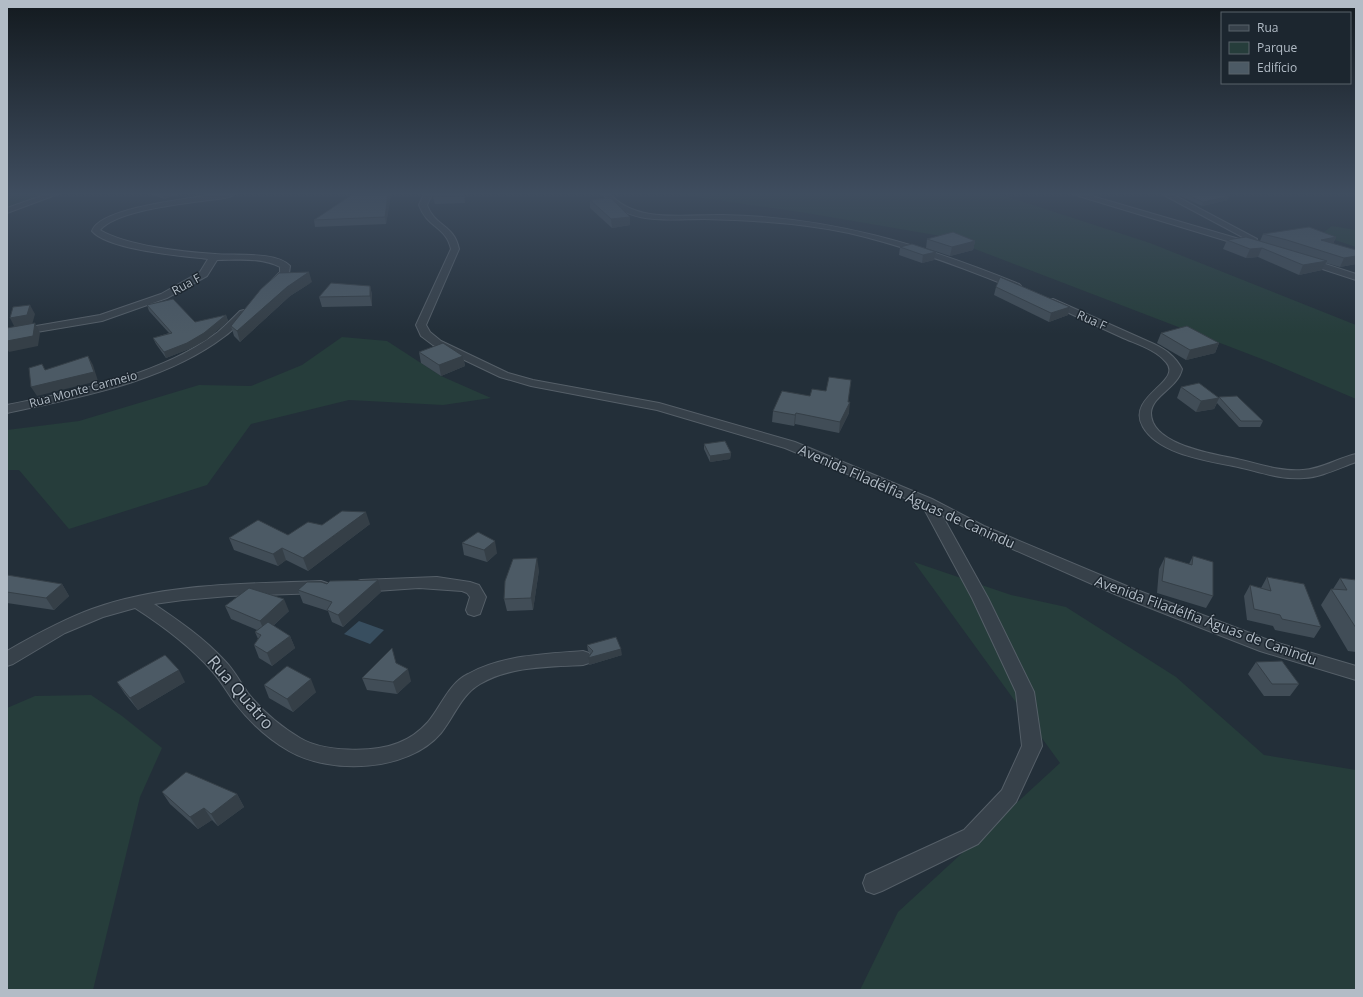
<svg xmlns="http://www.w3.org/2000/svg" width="1363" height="997" font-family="'Open Sans',sans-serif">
	<rect width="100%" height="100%" fill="#232f39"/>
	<g fill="#263d3b">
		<polygon points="7,194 55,194 7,212"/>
		<polygon points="675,194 999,194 1150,243 1356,325 1356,399 1267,361 941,236 806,213"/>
		<polygon points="1332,226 1356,230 1356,247 1320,235"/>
		<polygon points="342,337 387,341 441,376 491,398 443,405 349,400 251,424 207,485 69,529 19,470 7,470 7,430 79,421 199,385 251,386 302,365"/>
		<polygon points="914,562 1011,595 1066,607 1176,677 1264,755 1356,770 1356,990 860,990 898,912 1060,763"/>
		<polygon points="91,695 122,716 162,748 140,797 93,990 7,990 7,708 35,696"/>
	</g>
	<polygon fill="#384e5f" points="359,621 384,630 370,644 344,634"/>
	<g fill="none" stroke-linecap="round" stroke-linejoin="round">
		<g stroke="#555f68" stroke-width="2">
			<g id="street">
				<polygon points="47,194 58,194 7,213 7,208"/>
				<path d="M 218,194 L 235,194 C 229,199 217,199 209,200 C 183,204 117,210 100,230 C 127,246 184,252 215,254 C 234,256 276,251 290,266 L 289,273 L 274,288 L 268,288 L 266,286 L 280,272 L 280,267 C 262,257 237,260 217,260 L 207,276 L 167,298 L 102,321 L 7,337 L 7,331 L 100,315 L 161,294 L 200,272 L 208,259 C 183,256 108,250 92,231 C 100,207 194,198 218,194 Z"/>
				<path d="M 424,194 L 432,194 L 427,205 C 435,227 454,224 459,249 L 426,325 L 430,332 L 441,341 L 508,373 L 533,380 L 659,403 L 795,442 L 932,499 L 984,526 L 1129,587 L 1271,641 L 1356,666 L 1356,680 L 1260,651 L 1117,595 L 974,532 L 942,515 L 988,598 L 1034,692 L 1042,746 L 1016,802 L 978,844 L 882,891 L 874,894 L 866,891 L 863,883 L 866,875 L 964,830 L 1002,790 L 1022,746 L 1016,692 L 972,598 L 922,505 L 785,448 L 657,410 L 531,386 L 500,377 L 433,345 L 421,336 L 416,325 L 451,249 C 446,226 427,228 419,205 Z"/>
				<path d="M 603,194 L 610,194 C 636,224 687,214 723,215 C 830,217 921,244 1019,284 L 1021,286 L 1019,288 L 1013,288 C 959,266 905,246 849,233 C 801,223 752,220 704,219 C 668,219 627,226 603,194 Z"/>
				<polygon points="1072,194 1085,194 1253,243 1254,245 1250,248 1247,247"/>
				<polygon points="1162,194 1172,194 1257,239 1256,241 1250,241"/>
				<polygon points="1307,258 1356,274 1356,280 1304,263 1303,261 1304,259"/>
				<path d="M 1053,299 L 1154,344 C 1166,350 1175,356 1182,369 C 1178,388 1152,395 1151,413 C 1151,445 1214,454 1237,459 C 1259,464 1281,472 1303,470 C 1322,469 1338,458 1356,454 L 1356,462 C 1339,468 1322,477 1304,478 C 1281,480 1260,472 1238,467 C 1210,461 1159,455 1143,427 C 1125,396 1184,382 1166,362 C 1155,349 1136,344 1121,337 C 1097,326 1073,315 1050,304 L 1048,302 L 1050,300 Z"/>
				<path d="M 244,310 L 248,311 L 249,313 L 248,315 C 240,322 233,330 225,336 C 165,382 79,397 7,413 L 7,405 C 77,391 160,376 218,332 C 226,325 233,318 240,311 Z"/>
				<polygon points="437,577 470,582 479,585 486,597 480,614 474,616 468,614 466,610 470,597 467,593 462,591 419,588 361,592 355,590 353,586 355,582 361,580"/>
				<path d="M 321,581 L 327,583 L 329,587 L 327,591 L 321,593 L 229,596 L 183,600 L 154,604 C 179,621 204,638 225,661 C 234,670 240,682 248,693 C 262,711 280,726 300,738 C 323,752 373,753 398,743 C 409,739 420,731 428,722 C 441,707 448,684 468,674 C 502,655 545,654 583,651 L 589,653 L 592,658 L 589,663 L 583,665 C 549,667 510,666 480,684 C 461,695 454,717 441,733 C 408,772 331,775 289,751 C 268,739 249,721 235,703 C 227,692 221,681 212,671 C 190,646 163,626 135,608 L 103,617 L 65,633 L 13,664 L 7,666 L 7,651 C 35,635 62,620 92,609 C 165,583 244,584 321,581 Z"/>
			</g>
		</g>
		<use href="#street" fill="#37414a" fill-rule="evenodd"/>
	</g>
	<g fill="#414d57">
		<polygon points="151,194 179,194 164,199"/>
		<polygon points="353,194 391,194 386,224 315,227 314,220"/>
		<polygon points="434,194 465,194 465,203 435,204 433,197"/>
		<polygon points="1176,194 1225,194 1230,196 1228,200 1202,206"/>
		<polygon points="590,200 630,217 630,225 612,228 590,208"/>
		<polygon points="1263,234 1336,237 1333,244 1356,250 1356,264 1340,267 1326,263 1322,270 1299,275 1258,257 1246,258 1223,249 1227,240 1260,241"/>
		<polygon points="927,239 975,241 973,250 950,256 926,248"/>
		<polygon points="900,247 936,252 934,260 922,263 899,255"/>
		<polygon points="312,282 290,296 240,342 234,336 231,326"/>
		<polygon points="370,286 372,295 372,306 322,307 319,297"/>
		<polygon points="996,287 1070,307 1068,315 1049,322 994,295"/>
		<polygon points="147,305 195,322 226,315 228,321 206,340 189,349 166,358 156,344 153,338 169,333 149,311"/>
		<polygon points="1161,333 1219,343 1215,353 1186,360 1157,343"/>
		<polygon points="419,352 463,356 465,366 441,376 421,363"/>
		<polygon points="1181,387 1219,398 1219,397 1263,421 1260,427 1239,427 1217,403 1214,409 1196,412 1177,398"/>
		<polygon points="848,402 849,413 839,433 795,424 794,426 772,422 773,411"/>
		<polygon points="704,444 731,453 730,459 710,462 704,449"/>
		<polygon points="370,524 308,571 286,560 278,566 234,550 229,538 288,535 322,525"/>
		<polygon points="462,543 497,553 487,562 464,555"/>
		<polygon points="1193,556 1213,596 1206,608 1157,593 1159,569 1165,557 1189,564"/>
		<polygon points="539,570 533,610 507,611 504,599"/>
		<polygon points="7,574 8,576 62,584 69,596 54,610 7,603"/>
		<polygon points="1267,577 1321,627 1314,638 1275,630 1273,626 1247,620 1244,596 1250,585 1261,588"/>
		<polygon points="1340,578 1356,580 1356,652 1348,651 1321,605 1331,589 1333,589"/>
		<polygon points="327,584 381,592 343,627 332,622 328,611 303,603 298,590"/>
		<polygon points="225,606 289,611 273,626 290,636 295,648 272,666 259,658 254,645 258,639 255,632 257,630 231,619"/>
		<polygon points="587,645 622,655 589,665 588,658 591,654 588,651"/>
		<polygon points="1256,662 1299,684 1290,696 1264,696 1248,674"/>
		<polygon points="362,678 411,681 397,694 367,690"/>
		<polygon points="117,682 185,682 138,710 125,694"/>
		<polygon points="264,685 316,692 293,712 269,698"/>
		<polygon points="162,792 237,794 244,807 218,826 212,820 198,829 170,804"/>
	</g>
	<g fill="#353f47">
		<polygon points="162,194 179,194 164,199"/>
		<polygon points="388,194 391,194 386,224 385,217"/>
		<polygon points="464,194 465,194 465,203 464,196"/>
		<polygon points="1230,196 1228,200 1202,206 1203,202"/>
		<polygon points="630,217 630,225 612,228 611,219"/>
		<polygon points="1336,237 1332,246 1321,240"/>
		<polygon points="975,241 973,250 950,256 952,247"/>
		<polygon points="1262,248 1258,257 1246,258 1250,249"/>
		<polygon points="936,252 934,260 922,263 923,255"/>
		<polygon points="1356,256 1356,264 1340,267 1344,258"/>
		<polygon points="1327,261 1322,270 1299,275 1303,265"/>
		<polygon points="309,272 312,282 290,296 240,342 237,331 287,287"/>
		<polygon points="370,286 372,295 372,306 370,296"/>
		<polygon points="30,305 35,314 32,325 15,328 10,318"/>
		<polygon points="1070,307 1068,315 1049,322 1051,313"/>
		<polygon points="226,315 228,321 206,340 189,349 166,358 164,352"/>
		<polygon points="35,323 40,333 38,346 9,352 7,349 7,341"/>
		<polygon points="1219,343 1215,353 1186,360 1190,350"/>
		<polygon points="88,356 93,365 98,381 37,396 31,387"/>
		<polygon points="463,356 465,366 441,376 439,365"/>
		<polygon points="851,380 847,409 850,402 849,413 839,433 840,422"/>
		<polygon points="1219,398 1214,409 1196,412 1201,401"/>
		<polygon points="796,413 795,424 794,426 795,415"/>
		<polygon points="731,453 730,459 710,462 710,456"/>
		<polygon points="366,512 370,524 308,571 303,558"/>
		<polygon points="495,541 497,553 487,562 484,550"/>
		<polygon points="282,548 286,560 278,566 273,554"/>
		<polygon points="537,558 539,570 533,610 531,598"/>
		<polygon points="378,580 381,592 343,627 338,615"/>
		<polygon points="62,584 69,596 54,610 46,598"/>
		<polygon points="284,599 289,611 265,633 260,621"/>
		<polygon points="290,636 295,648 272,666 267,653"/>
		<polygon points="621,649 622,655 589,665 588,658"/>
		<polygon points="408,669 411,681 397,694 393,682"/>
		<polygon points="179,670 185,682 138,710 130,698"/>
		<polygon points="311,679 316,692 293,712 287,699"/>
		<polygon points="237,794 244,807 218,826 211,814"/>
		<polygon points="204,808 212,820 198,829 190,817"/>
	</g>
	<g fill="#4c5a65" stroke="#353f47">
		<polygon points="353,194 388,194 385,217 314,220"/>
		<polygon points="434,194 464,194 464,196 433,197"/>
		<polygon points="1186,194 1225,194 1230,196 1203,202"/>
		<polygon points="611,198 630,217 611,219 590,200"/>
		<polygon points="1309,227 1336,237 1321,240 1356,250 1356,256 1344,258 1287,240 1263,234"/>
		<polygon points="953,232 975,241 952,247 927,239"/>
		<polygon points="1246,237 1327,261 1303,265 1262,248 1250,249 1227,240"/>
		<polygon points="912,244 936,252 923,255 900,247"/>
		<polygon points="309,272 287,287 237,331 231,326 261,289 279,273"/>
		<polygon points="1000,277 1070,307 1051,313 996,287"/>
		<polygon points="331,283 370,286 370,296 319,297"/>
		<polygon points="173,299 195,322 226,315 204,333 187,343 164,352 153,338 172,333 147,305"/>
		<polygon points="30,305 27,315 10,318 13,307"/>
		<polygon points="35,323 33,336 7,341 7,328"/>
		<polygon points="1187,326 1219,343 1190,350 1161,333"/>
		<polygon points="443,343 463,356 439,365 419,352"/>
		<polygon points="88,356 94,372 31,387 29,368 42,364 45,370"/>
		<polygon points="829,377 851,380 848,402 850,402 840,422 796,413 795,415 773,411 782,391 810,396 812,389 826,391"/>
		<polygon points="1199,383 1219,398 1201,401 1181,387"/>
		<polygon points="1237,396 1263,421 1241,421 1219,397"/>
		<polygon points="725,441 731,453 710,456 704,444"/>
		<polygon points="342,511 366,512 303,558 282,548 273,554 229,538 258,520 288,535 308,522 322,525"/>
		<polygon points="478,532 495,541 484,550 462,543"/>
		<polygon points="1193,556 1213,562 1213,596 1162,581 1165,557 1192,565"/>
		<polygon points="537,558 531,598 504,599 505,581 513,559"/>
		<polygon points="7,575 62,584 46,598 7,592"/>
		<polygon points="1267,577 1304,584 1321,627 1282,619 1280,615 1254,609 1250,585 1271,591"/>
		<polygon points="1340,578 1356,580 1356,628 1331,589 1347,590"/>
		<polygon points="378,580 338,615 327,610 332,602 298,590 307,582 321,582 327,584 330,581"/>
		<polygon points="249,588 284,599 260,621 225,606"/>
		<polygon points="268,622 290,636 267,653 254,645 261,635 255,632"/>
		<polygon points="616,637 621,649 588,658 593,651 587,645"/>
		<polygon points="392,648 396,663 408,669 393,682 362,678"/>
		<polygon points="165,655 179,670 130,698 117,682"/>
		<polygon points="1282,661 1299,684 1272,684 1256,662"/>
		<polygon points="287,666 311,679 287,699 264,685"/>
		<polygon points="186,772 237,794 211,814 204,808 190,817 162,792"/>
	</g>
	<linearGradient id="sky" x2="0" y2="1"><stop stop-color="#131a1f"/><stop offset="0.58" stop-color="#3f4d5f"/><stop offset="1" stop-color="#3f4d5f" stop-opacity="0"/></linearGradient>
	<rect width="1363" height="334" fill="url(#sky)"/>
	<g text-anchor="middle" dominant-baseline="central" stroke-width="3" stroke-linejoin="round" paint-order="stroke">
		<g font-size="12" fill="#b2bcc6" stroke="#1c262f">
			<text transform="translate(186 284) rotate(-29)">Rua F</text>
			<text transform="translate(1092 320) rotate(24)">Rua F</text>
			<text transform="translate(83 389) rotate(-15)">Rua Monte Carmeio</text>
		</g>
		<g font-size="14" fill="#b2bcc6" stroke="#1c262f">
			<text transform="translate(907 496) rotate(24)">Avenida Filadélfia Águas de Canindu</text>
			<text transform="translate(1206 620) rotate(20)">Avenida Filadélfia Águas de Canindu</text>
		</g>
		<g font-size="17" fill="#b2bcc6" stroke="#1c262f">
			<text transform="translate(241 692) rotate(49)">Rua Quatro</text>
		</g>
	</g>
	<rect width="1363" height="997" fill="none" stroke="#b2bcc6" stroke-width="16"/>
	<rect x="1221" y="12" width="130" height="72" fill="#1c262f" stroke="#58626b"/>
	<rect x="1229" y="25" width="20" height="6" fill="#37414a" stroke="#58626b"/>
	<text x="1257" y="32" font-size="12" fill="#b2bcc6">Rua</text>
	<rect x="1229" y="42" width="20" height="12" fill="#263d3b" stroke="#58626b"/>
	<text x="1257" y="52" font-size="12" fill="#b2bcc6">Parque</text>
	<rect x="1229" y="62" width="20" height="12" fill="#4c5a65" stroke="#58626b"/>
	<text x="1257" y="72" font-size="12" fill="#b2bcc6">Edifício</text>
</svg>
